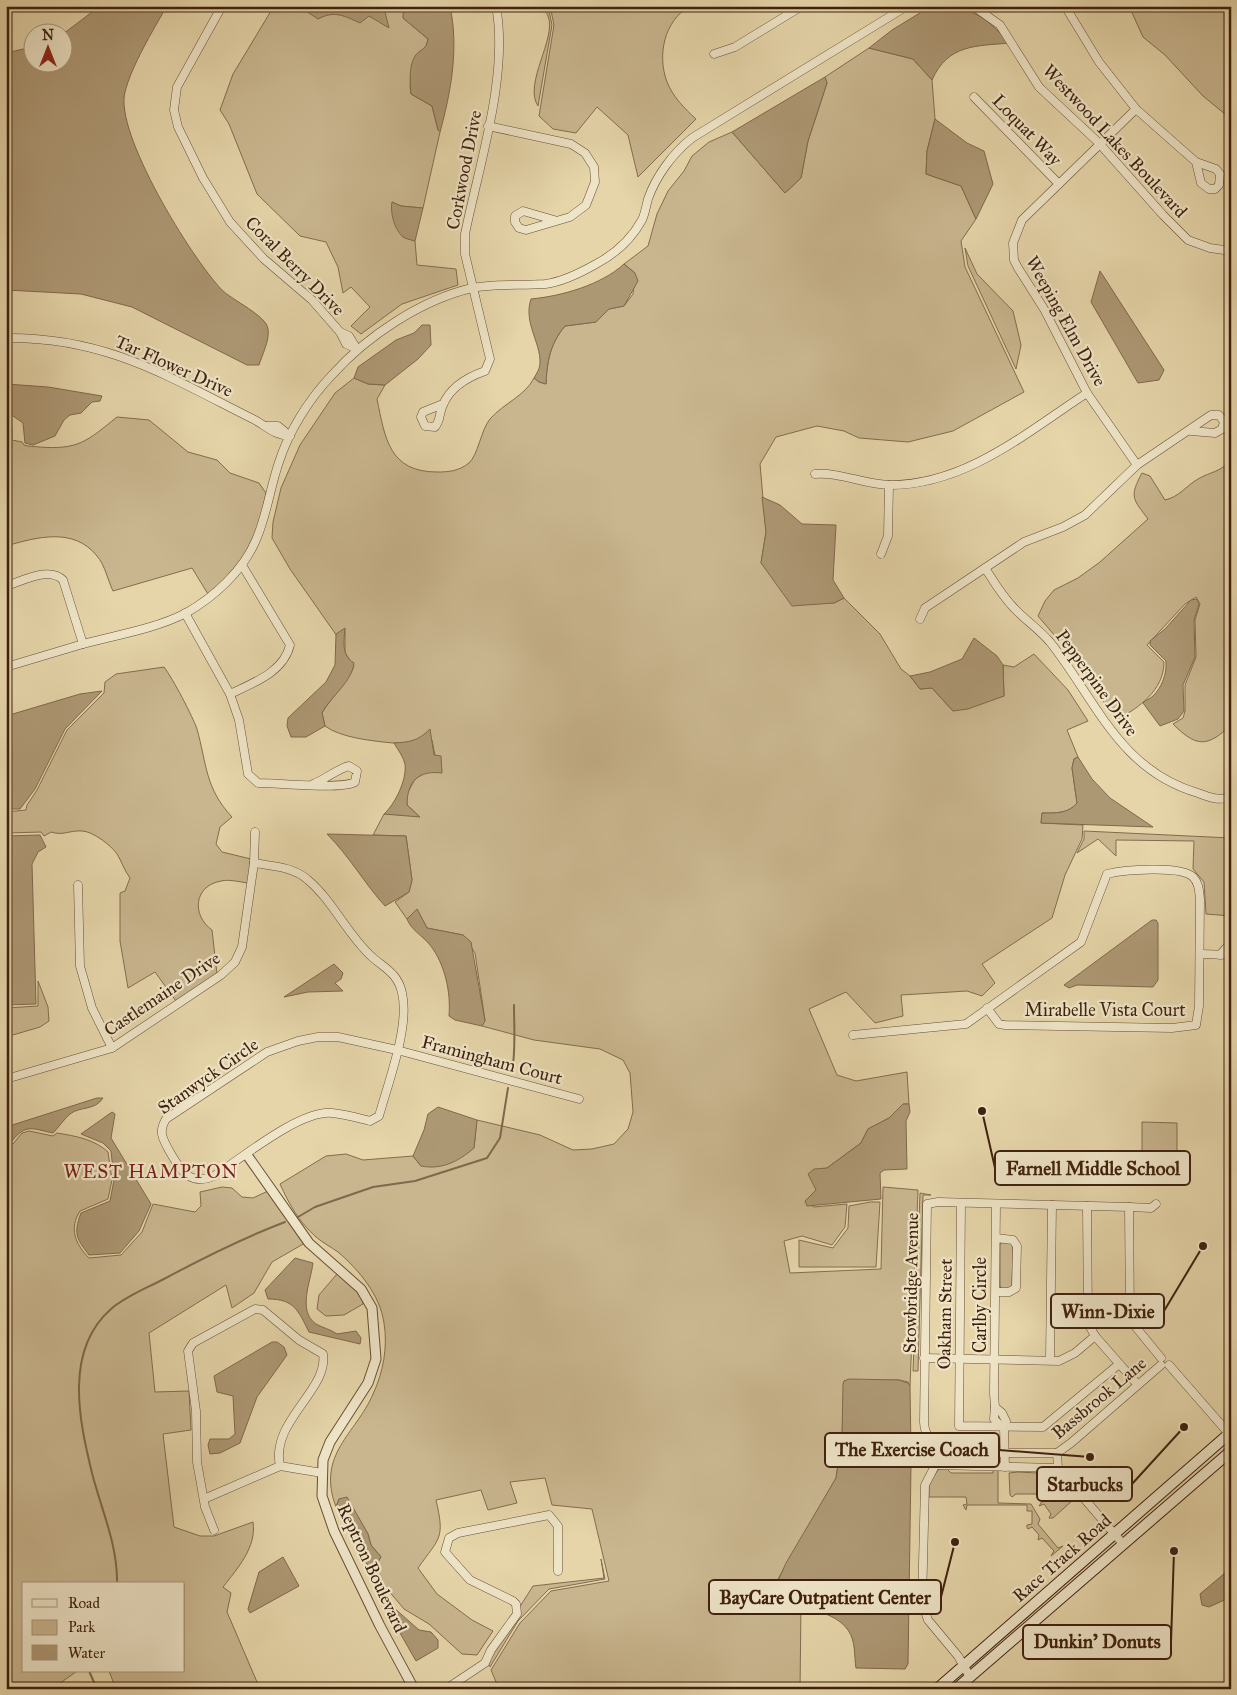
<svg xmlns="http://www.w3.org/2000/svg" width="1237" height="1695" font-family="'IM FELL Great Primer',serif">
	<rect width="100%" height="100%" fill="#e5d5a9"/>
	<filter id="stains"><feTurbulence type="fractalNoise" baseFrequency=".004" numOctaves="4"/><feColorMatrix values="0 0 0 0 .2 0 0 0 0 .09 0 0 0 0 .02 0 0 0 .5 -.17"/></filter>
	<radialGradient id="worn" r=".72"><stop offset=".6" stop-color="#630" stop-opacity="0"/><stop offset="1" stop-color="#630" stop-opacity=".3"/></radialGradient>
	<g fill="#c9b68f" stroke="#846c4e">
		<path d="M 274,6 L 417,6 L 407,10 L 403,18 L 428,39 L 426,47 C 414,57 408,78 411,94 L 432,106 L 438,130 L 440,132 L 423,208 L 401,206 L 392,202 L 403,237 L 415,241 L 417,265 L 456,269 L 458,285 L 402,304 L 361,334 L 351,326 L 370,307 L 351,287 L 343,293 L 338,267 L 326,242 L 300,236 L 257,194 L 229,124 L 220,110 L 233,74 Z"/>
		<path d="M 541,6 L 548,6 L 552,25 L 538,106 C 523,84 557,38 548,16 C 547,13 543,9 541,6 Z"/>
		<path d="M 550,6 L 690,6 C 664,21 657,55 667,82 C 673,97 685,109 696,119 L 638,177 L 628,135 L 597,107 L 576,133 L 553,129 L 539,116 L 554,25 Z"/>
		<polygon points="1129,6 1231,6 1231,119 1203,96 1165,55 1143,37"/>
		<path d="M 869,48 L 913,59 L 932,80 L 935,119 L 927,151 L 926,174 L 961,186 L 976,219 L 961,241 L 965,267 L 1024,392 L 953,431 L 908,442 L 859,438 L 844,431 L 817,426 L 776,437 L 760,464 L 766,532 L 761,563 L 834,603 L 844,598 L 880,634 L 901,669 L 910,676 L 920,689 L 932,688 L 953,711 L 1004,696 L 1003,665 L 1014,667 L 1034,654 L 1068,690 L 1088,721 L 1067,730 L 1078,757 L 1074,759 L 1072,768 L 1077,803 C 1068,814 1055,813 1042,813 L 1041,823 L 1083,825 L 1082,839 L 1065,875 L 1052,918 L 982,964 L 995,983 L 982,996 L 967,991 L 901,995 L 903,1016 L 875,1023 L 846,992 L 809,1009 L 837,1075 L 856,1081 L 907,1072 L 909,1104 L 903,1104 L 889,1118 L 868,1129 L 861,1143 L 827,1168 L 819,1170 L 816,1190 L 805,1201 L 814,1207 L 847,1204 L 845,1227 L 832,1245 L 802,1236 L 784,1241 L 790,1273 L 881,1269 L 883,1187 L 918,1190 L 910,1386 L 908,1382 L 899,1380 L 844,1381 L 842,1439 L 836,1478 L 778,1579 L 780,1593 L 801,1605 L 800,1689 L 499,1689 L 491,1670 L 520,1623 L 551,1591 L 609,1581 L 592,1509 L 552,1505 L 545,1478 L 510,1482 L 517,1503 L 488,1510 L 481,1490 L 436,1500 C 445,1539 440,1537 418,1568 L 437,1594 L 472,1620 L 493,1631 L 477,1655 L 462,1654 L 429,1624 L 404,1609 L 372,1571 L 381,1557 L 371,1545 L 368,1534 L 347,1498 L 339,1499 L 336,1507 C 316,1454 356,1434 373,1394 C 383,1373 388,1347 384,1323 C 380,1295 359,1270 338,1252 C 331,1247 323,1243 316,1237 C 299,1222 289,1204 280,1184 L 326,1156 L 346,1154 L 363,1160 L 413,1156 L 421,1166 L 474,1148 L 477,1120 L 540,1135 L 573,1150 L 592,1149 L 614,1144 L 628,1129 L 633,1112 L 630,1073 L 623,1060 L 600,1049 L 534,1040 L 482,1026 L 485,1020 L 475,953 L 463,935 L 427,928 L 417,909 L 407,919 L 395,902 L 409,892 L 412,880 L 406,836 L 373,835 L 384,814 L 419,816 L 407,805 L 407,794 L 415,779 L 428,771 L 435,755 L 432,740 C 419,738 407,744 393,743 C 373,741 341,738 325,726 L 322,713 C 332,696 347,684 354,666 L 345,653 L 345,629 L 337,636 L 290,569 L 272,538 L 273,522 L 281,488 L 300,445 L 335,393 L 354,378 L 368,384 L 385,385 L 377,399 C 385,438 389,472 437,472 C 449,472 459,471 469,463 C 478,455 481,430 490,419 C 504,403 525,396 534,378 L 539,382 L 546,384 C 547,361 550,344 565,326 L 596,322 L 609,309 L 624,306 L 633,294 L 635,273 L 624,264 L 648,246 L 657,214 L 668,191 L 684,171 L 692,156 L 709,142 L 732,132 L 785,193 L 801,178 L 808,141 L 827,83 L 825,77 Z"/>
		<polygon points="965,248 977,274 1013,311 1021,345 1016,369 968,266"/>
		<path d="M 117,417 L 149,420 L 188,452 L 217,460 L 230,473 L 259,483 L 266,493 C 259,533 242,570 208,594 L 192,568 L 113,591 C 108,581 105,565 97,556 C 74,527 37,537 6,546 L 6,424 L 12,428 L 12,440 L 22,442 L 24,445 C 30,447 34,446 39,447 C 79,450 87,441 117,417 Z"/>
		<path d="M 1231,460 L 1231,725 C 1207,748 1196,747 1173,724 L 1183,718 L 1185,711 L 1185,685 L 1196,657 L 1195,620 L 1200,604 L 1196,597 L 1185,604 L 1147,645 L 1164,662 C 1164,690 1139,708 1116,720 L 1073,657 L 1038,616 L 1045,601 L 1054,590 L 1078,578 L 1100,562 L 1148,519 C 1133,499 1129,497 1142,473 L 1150,476 L 1165,500 C 1179,497 1186,486 1198,479 C 1212,471 1219,473 1231,460 Z"/>
		<path d="M 164,667 C 173,679 192,715 197,729 C 207,765 205,788 232,817 L 220,827 L 216,844 L 222,852 L 251,859 L 248,883 C 240,882 229,879 221,881 C 193,886 192,916 212,930 L 217,974 L 176,1001 L 155,972 L 128,988 L 120,941 L 120,893 L 125,891 L 130,878 C 124,870 122,862 117,854 C 111,845 92,831 82,831 C 70,830 63,836 51,832 L 44,836 L 41,832 L 6,833 L 6,812 L 26,810 L 27,805 L 37,790 L 67,730 L 104,693 L 105,682 L 116,674 Z"/>
		<polygon points="1084,831 1231,838 1231,916 1206,914 1204,882 1193,869 1194,841 1116,840 1116,856 1098,839 1077,853 1084,839"/>
		<polygon points="38,981 48,1007 49,1021 40,1027 6,1037 6,1008 38,1006"/>
		<polygon points="1142,1122 1177,1123 1177,1182 1142,1182"/>
		<path d="M 29,1131 L 53,1136 L 57,1133 C 75,1136 94,1139 108,1152 L 112,1180 L 108,1199 L 80,1211 C 69,1228 75,1244 89,1258 L 121,1255 L 142,1232 L 153,1204 L 195,1212 L 201,1206 L 200,1192 L 222,1187 L 232,1188 L 242,1197 L 253,1198 L 268,1191 L 305,1243 L 272,1262 L 254,1293 L 232,1308 L 226,1285 L 149,1333 L 155,1392 L 189,1391 L 191,1430 L 163,1434 L 174,1527 L 200,1536 L 214,1536 L 253,1522 C 257,1547 237,1569 223,1587 L 231,1593 L 227,1612 L 260,1689 L 116,1689 L 109,1671 L 184,1671 L 184,1584 L 24,1584 L 24,1671 L 77,1671 L 52,1689 L 6,1689 L 6,1142 L 13,1144 L 22,1133 Z"/>
		<polygon points="920,1193 931,1195 923,1195 918,1371 913,1371"/>
		<polygon points="870,1202 880,1202 876,1267 799,1267 799,1240 833,1248 848,1228 849,1206"/>
		<polygon points="1003,1242 1010,1242 1013,1245 1012,1286 1010,1289 1001,1289 1000,1285 1000,1244"/>
		<path d="M 337,1274 C 347,1282 364,1290 363,1304 L 344,1315 L 326,1316 L 317,1309 L 319,1295 Z"/>
		<polygon points="946,1468 951,1473 993,1473 993,1469 998,1470 998,1503 1031,1504 1040,1519 1038,1524 1058,1548 1063,1546 1051,1556 1054,1551 1042,1538 1038,1540 1039,1535 1032,1527 1028,1529 1027,1528 1027,1525 1032,1524 1032,1511 1027,1511 1027,1505 967,1505 966,1510 963,1505 967,1504 966,1497 929,1497 929,1482 939,1469"/>
		<polygon points="1018,1472 1056,1474 1056,1480 1070,1493 1073,1500 1053,1518 1049,1518 1051,1514 1044,1504 1039,1506 1047,1494 1016,1494 1012,1497 1010,1495 1009,1473"/>
		<polygon points="601,1559 605,1579 549,1589 518,1621 490,1667 486,1660 533,1586 604,1578"/>
	</g>
	<g fill="#ad9874" stroke="#81684b">
		<path d="M 100,6 L 167,6 C 154,28 131,67 125,92 C 114,133 192,259 222,290 C 232,300 267,316 268,329 C 270,340 262,355 259,365 L 247,365 L 132,307 L 81,294 L 6,290 L 6,53 L 32,47 L 32,62 L 62,62 L 63,34 Z"/>
		<path d="M 293,6 L 381,6 L 385,12 L 389,28 L 369,16 L 360,23 C 344,16 335,10 318,19 L 300,7 Z"/>
		<path d="M 417,6 L 450,6 C 459,48 451,92 440,132 L 438,130 L 432,106 L 411,94 C 410,84 409,67 414,58 C 419,48 426,52 428,39 L 403,18 L 403,13 Z"/>
		<path d="M 962,7 L 985,19 L 1011,43 C 976,46 948,44 932,80 L 913,59 L 869,48 L 892,30 L 928,8 Z"/>
		<polygon points="825,77 827,83 808,141 801,178 785,193 732,132"/>
		<polygon points="935,119 967,143 984,151 993,184 976,219 961,186 926,174 927,151"/>
		<path d="M 392,202 L 401,206 L 423,208 L 415,241 C 412,240 406,239 403,237 C 394,229 390,212 392,202 Z"/>
		<path d="M 624,264 L 635,273 L 638,281 L 624,306 L 609,309 L 596,322 L 565,326 C 550,344 547,361 546,384 L 539,382 L 534,378 C 537,373 540,368 540,363 C 541,343 523,322 531,299 C 562,296 601,285 624,264 Z"/>
		<polygon points="1100,271 1164,370 1159,380 1138,383 1091,302"/>
		<polygon points="422,325 430,325 431,345 418,359 385,385 368,384 354,378 358,367 396,340 414,333"/>
		<polygon points="6,384 48,387 102,396 100,401 92,402 81,413 70,415 64,420 55,436 33,445 25,443 23,423 6,411"/>
		<polygon points="762,497 780,505 802,524 836,525 833,580 844,598 834,603 792,606 761,563 766,532"/>
		<path d="M 1197,599 L 1199,604 L 1194,620 L 1195,657 L 1183,685 L 1184,711 L 1178,719 L 1160,726 L 1143,703 C 1146,699 1149,700 1153,696 C 1162,687 1167,674 1166,661 L 1150,645 L 1150,641 L 1165,629 L 1191,600 Z"/>
		<path d="M 345,628 C 344,641 341,655 354,663 C 352,682 331,696 322,713 L 325,726 L 306,737 L 291,737 L 287,726 L 288,718 L 326,682 L 335,665 L 336,634 Z"/>
		<polygon points="974,638 997,656 1003,665 1004,696 968,709 953,711 932,688 920,689 910,676 930,672 962,659"/>
		<polygon points="102,691 65,729 35,789 20,809 6,809 6,716 80,694"/>
		<path d="M 430,729 L 434,755 L 441,756 L 442,773 C 419,770 407,781 407,805 L 420,817 L 384,814 C 395,804 407,780 405,764 C 403,756 398,750 394,743 C 410,742 418,741 430,729 Z"/>
		<path d="M 1078,757 L 1092,779 L 1110,798 L 1153,827 L 1041,823 L 1042,813 C 1055,813 1068,814 1077,803 L 1072,768 L 1074,759 Z"/>
		<path d="M 327,834 L 406,836 L 412,880 L 409,892 L 385,906 C 364,883 350,857 327,834 Z"/>
		<polygon points="40,835 46,847 38,852 32,864 36,1004 6,1005 6,836"/>
		<path d="M 417,909 L 427,928 L 463,935 L 471,942 L 485,1021 L 482,1026 L 455,1020 L 449,1016 C 451,992 445,964 430,945 C 423,936 411,930 407,919 Z"/>
		<polygon points="1152,920 1156,920 1158,923 1158,980 1153,987 1077,985 1069,988 1064,985"/>
		<polygon points="334,964 343,973 341,979 335,983 343,991 308,992 284,997"/>
		<path d="M 97,1098 L 103,1098 C 95,1111 80,1106 70,1114 C 64,1119 59,1127 53,1133 C 33,1129 26,1123 12,1141 L 6,1139 L 6,1127 Z"/>
		<polygon points="903,1104 909,1104 910,1112 906,1121 907,1169 884,1170 880,1173 881,1199 807,1206 805,1201 816,1190 808,1174 814,1169 827,1168 861,1143 868,1129 889,1118"/>
		<path d="M 438,1107 L 477,1120 L 474,1148 C 458,1162 441,1170 421,1166 L 413,1156 L 424,1130 L 428,1114 Z"/>
		<path d="M 112,1112 L 115,1114 L 111,1138 L 151,1204 L 139,1231 L 120,1253 L 89,1255 C 77,1239 73,1234 81,1213 L 110,1201 L 114,1180 L 111,1151 L 103,1143 L 81,1134 Z"/>
		<path d="M 295,1258 L 313,1263 C 311,1281 297,1311 316,1324 C 323,1328 330,1329 337,1334 L 356,1331 L 361,1338 L 360,1344 L 309,1332 C 298,1310 294,1299 268,1299 L 265,1290 Z"/>
		<polygon points="272,1342 277,1342 284,1347 287,1355 257,1397 240,1443 220,1453 210,1454 208,1445 210,1439 229,1439 235,1434 233,1396 217,1392 214,1376"/>
		<path d="M 849,1379 L 899,1380 L 908,1383 L 910,1386 L 911,1452 L 906,1460 L 911,1465 L 908,1664 L 905,1669 L 856,1668 C 854,1656 856,1641 848,1630 C 831,1605 784,1612 777,1583 L 786,1563 L 836,1478 L 842,1439 L 843,1384 L 844,1381 Z"/>
		<polygon points="347,1497 368,1534 371,1545 381,1557 372,1571 357,1550 346,1524 336,1507 339,1499"/>
		<polygon points="283,1557 299,1586 250,1613 248,1609 259,1572"/>
		<polygon points="1231,1568 1231,1597 1209,1607 1202,1605 1200,1594"/>
		<polygon points="388,1607 393,1607 419,1630 431,1632 438,1640 438,1648 416,1661 388,1612"/>
	</g>
	<g fill="none" stroke-linecap="round" stroke-linejoin="round">
		<g stroke="#81684b" stroke-width="2">
			<path d="M 512,1072 C 516,1049 514,1028 514,1005"/>
			<polyline points="298,1217 315,1207 373,1187 415,1181 487,1158 500,1138 508,1088"/>
			<path d="M 117,1584 C 118,1545 101,1509 92,1473 C 79,1420 64,1350 111,1309 C 126,1296 147,1288 164,1279 C 203,1258 243,1238 285,1222"/>
			<polyline points="89,1671 97,1689"/>
		</g>
		<g stroke="#684e35" stroke-width="9">
			<g id="minor">
				<polyline points="222,6 177,87 174,110 178,127 203,178 230,222 264,259 312,300 340,332 346,344 357,349"/>
				<polyline points="973,6 1000,25 1039,87 1099,143 1163,215 1188,240 1210,248 1231,251"/>
				<polyline points="1065,6 1099,62 1136,109 1196,162 1216,169 1220,174 1219,185 1215,189 1209,189 1201,183 1196,162"/>
				<polyline points="714,54 735,47 802,6"/>
				<polyline points="974,97 1059,184"/>
				<polyline points="1136,109 1022,220 1013,243 1014,260 1018,268 1044,309 1087,393 1137,465"/>
				<polyline points="488,126 571,144 585,153 594,167 595,182 586,205 570,217 526,230 519,228 515,222 515,216 523,211 554,220"/>
				<polyline points="340,332 349,336 357,349"/>
				<path d="M 6,338 C 106,337 167,376 253,419 C 267,426 273,435 290,436"/>
				<path d="M 443,404 L 423,412 L 421,417 L 425,426 L 435,427 C 441,420 439,412 443,405 C 450,387 468,377 485,371 L 490,359 L 465,254 L 465,234 C 479,165 509,75 496,6"/>
				<polyline points="266,426 278,426 290,436"/>
				<path d="M 815,474 C 841,472 865,485 890,485 C 966,485 1027,432 1087,393"/>
				<polyline points="881,554 888,536 889,485"/>
				<path d="M 985,568 C 994,582 1002,596 1014,608 C 1025,620 1039,629 1050,642 C 1096,700 1119,770 1198,793 C 1208,797 1221,802 1231,796"/>
				<path d="M 6,586 C 23,581 49,566 63,580 L 83,644 L 6,667"/>
				<path d="M 185,613 L 230,694 L 239,720 L 248,774 L 258,783 C 278,783 341,790 355,782 L 357,771 L 349,766 C 339,768 324,780 313,784"/>
				<polyline points="920,619 925,608 1024,542 1063,527 1085,515 1137,465 1211,415 1219,415 1224,422 1222,429 1215,433 1191,431"/>
				<path d="M 83,644 C 116,635 155,629 186,613 C 214,597 243,571 256,540 C 267,515 270,488 279,462 C 289,431 309,399 332,375 C 367,336 421,300 472,288 C 495,283 521,286 545,284 C 562,282 582,272 596,264 C 615,254 632,238 642,220 C 645,214 646,206 648,199 C 656,176 673,153 692,138 L 907,6"/>
				<path d="M 230,694 C 253,683 284,672 290,645 L 242,565"/>
				<path d="M 254,863 C 272,866 294,867 308,880 C 333,901 347,934 371,956 C 384,968 398,973 402,993 C 410,1026 388,1083 379,1116 L 370,1121 C 358,1118 345,1114 332,1113 C 300,1110 242,1158 214,1176 C 205,1180 196,1181 187,1175 C 180,1171 163,1142 162,1134 C 161,1128 163,1124 166,1119 L 267,1052 L 298,1041 L 318,1037 L 338,1037 L 397,1050 L 579,1099"/>
				<polyline points="78,885 80,966 92,1008 112,1048"/>
				<polyline points="1200,954 1231,955"/>
				<polyline points="1220,955 1226,948 1231,948"/>
				<path d="M 853,1035 L 966,1024 L 1081,942 L 1107,874 C 1123,870 1181,865 1193,877 C 1199,883 1199,891 1200,899 L 1199,1006 L 1196,1025 L 1172,1028 L 1005,1025 L 999,1024 L 987,1008"/>
				<polyline points="6,1079 112,1048 221,975 235,962 242,947 254,863 255,832"/>
				<polyline points="961,1203 959,1426 1043,1427 1118,1365"/>
				<polyline points="996,1204 994,1394 995,1407 1002,1413 1006,1421 1004,1427 1005,1467"/>
				<polyline points="1087,1206 1088,1323 1095,1336 1138,1385"/>
				<polyline points="1129,1207 1151,1208 1156,1204"/>
				<polyline points="996,1292 1009,1292 1016,1288 1017,1246 1013,1240 996,1238"/>
				<polyline points="924,1358 1059,1361 1075,1353 1095,1336"/>
				<polyline points="1050,1360 1052,1205"/>
				<polyline points="1169,1365 1231,1436"/>
				<polyline points="995,1407 994,1419 1002,1427"/>
				<polyline points="936,1453 1057,1453"/>
				<polyline points="936,1465 1058,1468"/>
				<polyline points="1058,1468 1057,1453 1071,1443 1161,1365"/>
				<polyline points="1058,1468 1123,1544"/>
				<polyline points="204,1499 280,1466"/>
				<path d="M 214,1530 L 205,1507 L 197,1462 L 196,1411 L 188,1351 L 193,1343 L 255,1309 L 263,1310 L 299,1340 L 323,1354 C 329,1390 270,1421 280,1466 L 322,1473"/>
				<path d="M 970,1677 L 958,1656 L 928,1620 L 922,1603 L 925,1485 L 938,1460 C 936,1446 924,1437 924,1422 L 927,1204 L 938,1202 L 1129,1207 L 1130,1320 L 1161,1358"/>
				<polyline points="446,1689 485,1663 491,1650 517,1614 516,1604 513,1601 470,1580 445,1552 449,1538 458,1533 549,1515 558,1526 558,1571"/>
			</g>
		</g>
		<g stroke="#684e35" stroke-width="11">
			<polyline id="tertiary" points="247,1155 309,1243 361,1289 372,1308 376,1359 368,1383 330,1442 323,1460 322,1496 334,1531 380,1626 414,1689"/>
		</g>
		<g stroke="#3f210e" stroke-width="12">
			<g id="secondary">
				<polyline points="937,1689 1231,1432"/>
				<polyline points="956,1689 1231,1451"/>
			</g>
		</g>
		<use href="#minor" stroke="#eee4c7" stroke-width="8"/>
		<use href="#tertiary" stroke="#eee4c7" stroke-width="9"/>
		<use href="#secondary" stroke="#eee4c7" stroke-width="10"/>
	</g>
	<g text-anchor="middle" dominant-baseline="central" stroke-width="4.5" stroke-linejoin="round" paint-order="stroke">
		<g font-size="18" fill="#3f210e" stroke="#eee4c7">
			<text transform="translate(1027 130) rotate(46)">Loquat Way</text>
			<text transform="translate(1115 141) rotate(47)">Westwood Lakes Boulevard</text>
			<text transform="translate(464 170) rotate(-79)">Corkwood Drive</text>
			<text transform="translate(295 266) rotate(45)">Coral Berry Drive</text>
			<text transform="translate(1066 321) rotate(61)">Weeping Elm Drive</text>
			<text transform="translate(174 366) rotate(24)">Tar Flower Drive</text>
			<text transform="translate(1097 683) rotate(54)">Pepperpine Drive</text>
			<text transform="translate(162 994) rotate(-34)">Castlemaine Drive</text>
			<text x="1105" y="1010">Mirabelle Vista Court</text>
			<text transform="translate(492 1060) rotate(15)">Framingham Court</text>
			<text transform="translate(208 1076) rotate(-35)">Stanwyck Circle</text>
			<text transform="translate(911 1283) rotate(-89)">Stowbridge Avenue</text>
			<text transform="translate(980 1305) rotate(-90)">Carlby Circle</text>
			<text transform="translate(945 1314) rotate(-89)">Oakham Street</text>
			<text transform="translate(1099 1398) rotate(-40)">Bassbrook Lane</text>
			<text transform="translate(1062 1558) rotate(-41)">Race Track Road</text>
			<text transform="translate(372 1568) rotate(65)">Reptron Boulevard</text>
		</g>
		<g font-size="19" letter-spacing="1" fill="#7a1f14" stroke="#eee4c7">
			<text x="151" y="1171">WEST HAMPTON</text>
		</g>
	</g>
	<path fill="none" stroke="#3f210e" stroke-width="2" d="M982 1111L995 1168M1203 1246L1164 1311M1090 1457L999 1450M1184 1427L1132 1484M955 1542L941 1597M1174 1551L1171 1642"/>
	<g fill="#3f210e" stroke="#eee4c7" stroke-width="2">
		<circle cx="982" cy="1111" r="5"/>
		<circle cx="1203" cy="1246" r="5"/>
		<circle cx="1090" cy="1457" r="5"/>
		<circle cx="1184" cy="1427" r="5"/>
		<circle cx="955" cy="1542" r="5"/>
		<circle cx="1174" cy="1551" r="5"/>
	</g>
	<g fill="#eee4c7" stroke="#3f210e" stroke-width="2">
		<rect x="995" y="1151" width="195" height="34" rx="5"/>
		<rect x="1051" y="1294" width="113" height="34" rx="5"/>
		<rect x="825" y="1433" width="174" height="34" rx="5"/>
		<rect x="1037" y="1467" width="95" height="34" rx="5"/>
		<rect x="709" y="1580" width="232" height="34" rx="5"/>
		<rect x="1023" y="1625" width="148" height="34" rx="5"/>
	</g>
	<g font-size="19" text-anchor="middle" font-weight="bold" fill="#3f210e">
		<text x="1093" y="1175">Farnell Middle School</text>
		<text x="1108" y="1318">Winn-Dixie</text>
		<text x="912" y="1456">The Exercise Coach</text>
		<text x="1085" y="1491">Starbucks</text>
		<text x="825" y="1604">BayCare Outpatient Center</text>
		<text x="1097" y="1648">Dunkin' Donuts</text>
	</g>
	<rect width="1237" height="1695" fill="none" stroke="#e5d5a9" stroke-width="25"/>
	<rect x="8" y="8" width="1222" height="1680" fill="none" stroke="#3f210e" stroke-width="2.5"/>
	<rect x="12" y="12" width="1212" height="1670" fill="none" stroke="#3f210e"/>
	<rect x="22" y="1582" width="162" height="90" fill="#eee4c7" stroke="#a8967d"/>
	<rect x="32" y="1599" width="25" height="8" fill="#eee4c7" stroke="#a8967d"/>
	<text x="68" y="1608" font-size="15" fill="#3f210e">Road</text>
	<rect x="32" y="1620" width="25" height="15" fill="#c9b68f" stroke="#a8967d"/>
	<text x="68" y="1632" font-size="15" fill="#3f210e">Park</text>
	<rect x="32" y="1645" width="25" height="15" fill="#ad9874" stroke="#a8967d"/>
	<text x="68" y="1658" font-size="15" fill="#3f210e">Water</text>
	<g transform="translate(48 48)"><circle r="24" fill="#eee4c7" stroke="#a8967d"/>
	<path d="M0-4L9 19L0 12L-9 19Z" fill="#8f2418"/>
	<text y="-8" font-size="14" font-weight="bold" text-anchor="middle" fill="#3f210e">N</text>
	</g>
	<rect width="100%" height="100%" filter="url(#stains)"/>
	<rect width="100%" height="100%" fill="url(#worn)"/>
</svg>
